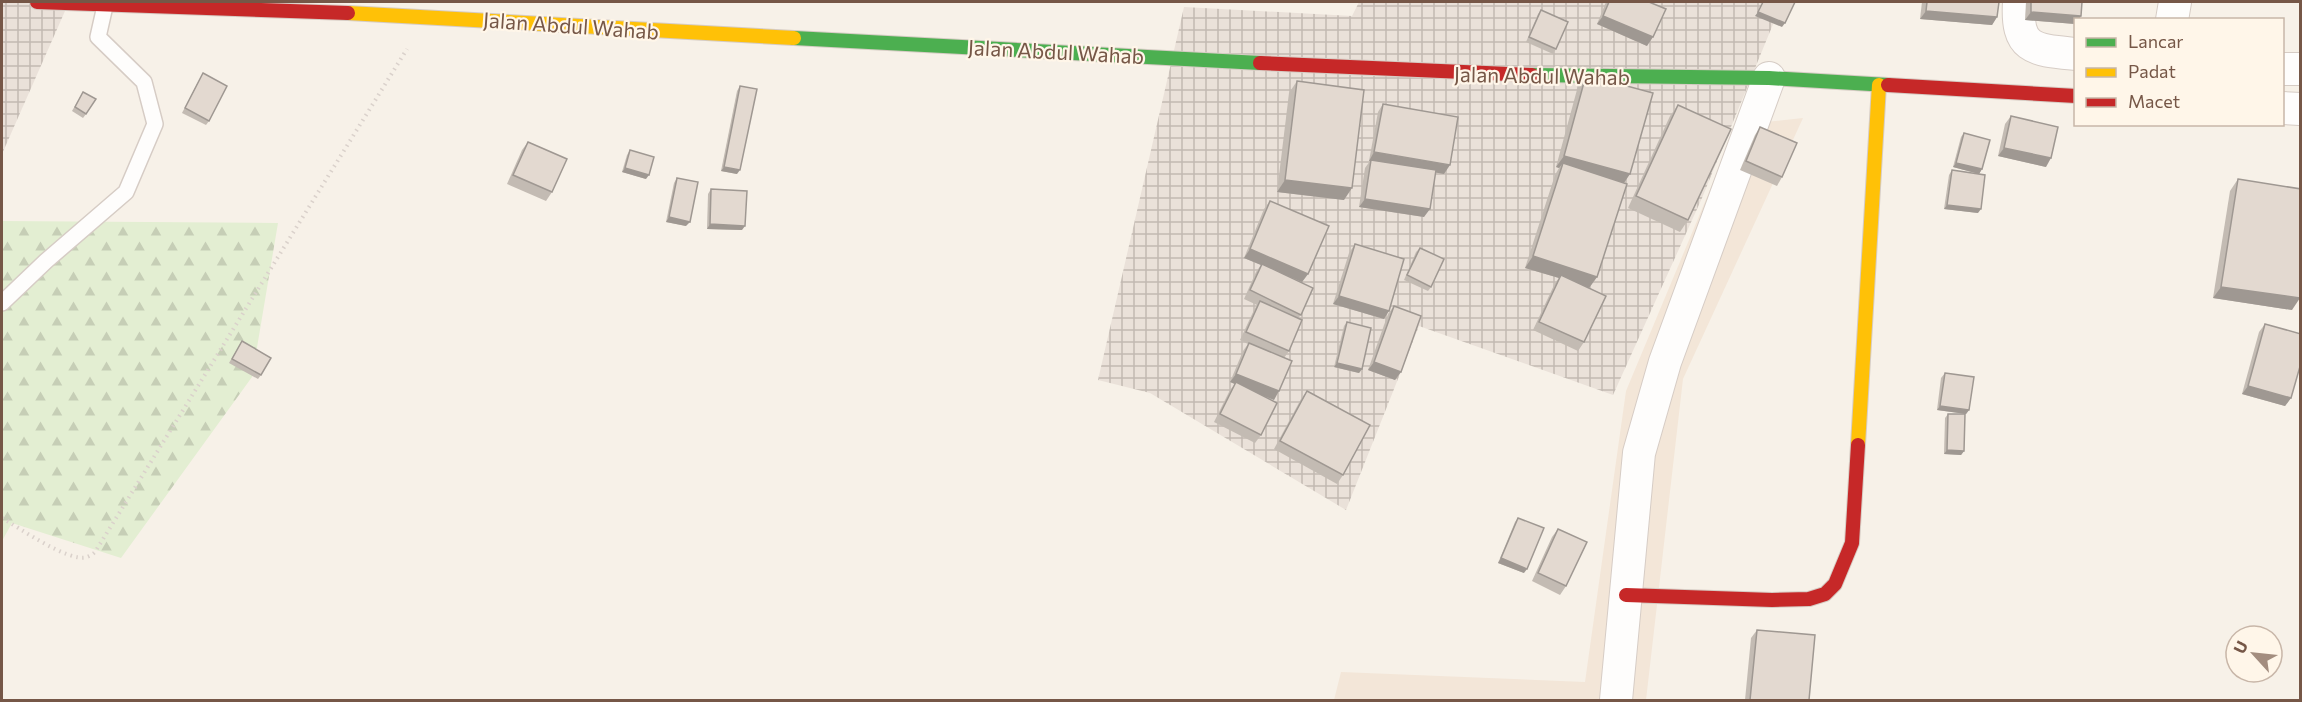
<svg xmlns="http://www.w3.org/2000/svg" width="2302" height="702" font-family="Commissioner,sans-serif">
	<defs>
		<pattern id="industrial-grid" width="8" height="8" patternUnits="userSpaceOnUse" patternTransform="scale(1.5)"><rect width="8" height="8" fill="#eae1d9"/><path d="M0 4h8M4 0v8" fill="none" stroke="#c2b9b2"/></pattern>
		<pattern id="forest-firs" width="22" height="20" patternUnits="userSpaceOnUse" patternTransform="scale(1.5)"><rect width="22" height="20" fill="#e3eed2"/><path d="M5 1l3.5 6h-7zM16 11l3.5 6h-7z" fill="#c6ceb6"/></pattern>
	</defs>
	<rect width="100%" height="100%" fill="#f7f1e8"/>
	<polygon fill="#f3e6d8" points="1803,118 1683,379 1646,700 1334,700 1341,672 1585,682 1626,391 1737,125"/>
	<g fill="url(#industrial-grid)">
		<polygon points="2,2 69,2 2,154"/>
		<polygon points="1359,2 1782,2 1702,198 1613,395 1419,326 1346,510 1150,393 1098,380 1184,7 1352,16"/>
	</g>
	<polygon fill="url(#forest-firs)" points="2,221 278,223 252,377 121,558 12,523 2,541"/>
	<g fill="none" stroke-linecap="round" stroke-linejoin="round">
		<g stroke="#d6ccc5" stroke-width="18">
			<polyline id="lane" points="2,303 46,261 126,192 155,124 144,82 98,37 105,6"/>
		</g>
		<g stroke="#d6ccc5" stroke-width="34">
			<g id="street">
				<path d="M 2019,2 C 2016,50 2034,50 2076,54"/>
				<polyline points="2172,20 2175,2"/>
				<polyline points="2282,69 2300,69"/>
				<polyline points="2282,108 2300,109"/>
				<polyline points="1616,700 1639,453 1665,362 1769,78"/>
			</g>
		</g>
		<g stroke="#d6ccc4" stroke-width="16">
			<g id="fast">
				<polyline points="794,38 1260,63"/>
				<polyline points="1532,75 1769,78 1888,85"/>
			</g>
		</g>
		<g stroke="#d6ccc4" stroke-width="16">
			<g id="slow">
				<polyline points="348,13 794,38"/>
				<polyline points="1858,445 1879,85"/>
			</g>
		</g>
		<g stroke="#d6ccc4" stroke-width="16">
			<g id="jam">
				<polyline points="37,2 348,13"/>
				<polyline points="1260,63 1532,75"/>
				<polyline points="1888,85 2076,96"/>
				<polyline points="1626,595 1772,600 1809,599 1825,594 1835,584 1852,543 1858,445"/>
			</g>
		</g>
		<path stroke="#dad1cb" stroke-width="4" stroke-dasharray="1.5 4.5" stroke-linecap="butt" d="M 2,518 C 18,527 69,563 87,557 C 90,556 93,554 95,552 L 407,49"/>
		<use href="#lane" stroke="#fefdfc" stroke-width="15"/>
		<use href="#street" stroke="#fefdfc" stroke-width="32"/>
		<use href="#fast" stroke="#4caf50" stroke-width="14"/>
		<use href="#slow" stroke="#ffc107" stroke-width="14"/>
		<use href="#jam" stroke="#c62828" stroke-width="14"/>
	</g>
	<g fill="#c3bbb3">
		<polygon points="1606,2 1650,2 1647,46 1597,24"/>
		<polygon points="1922,2 1999,2 1997,17 1992,25 1920,19"/>
		<polygon points="2026,2 2082,2 2079,20 2075,24 2025,20"/>
		<polygon points="1541,10 1556,49 1553,54 1526,42 1538,14"/>
		<polygon points="203,73 209,121 206,125 182,113"/>
		<polygon points="1586,75 1624,183 1597,277 1589,288 1584,342 1578,351 1533,330 1555,283 1559,278 1525,268 1555,175 1559,168 1556,167 1578,86"/>
		<polygon points="1297,81 1344,200 1277,192 1289,93"/>
		<polygon points="740,86 737,174 721,171 737,91"/>
		<polygon points="83,92 86,114 83,118 72,111"/>
		<polygon points="1383,104 1444,174 1435,172 1424,217 1359,207 1365,168 1370,161 1369,161 1378,112"/>
		<polygon points="1678,105 1688,220 1680,232 1628,208 1670,116"/>
		<polygon points="2011,116 2046,167 1998,156 2005,124"/>
		<polygon points="1760,127 1782,177 1777,186 1740,170 1755,135"/>
		<polygon points="1964,133 1982,169 1979,174 1953,167 1961,137"/>
		<polygon points="528,142 552,192 546,201 507,184 522,150"/>
		<polygon points="630,150 646,179 622,172 627,155"/>
		<polygon points="1952,170 1978,213 1944,209 1949,175"/>
		<polygon points="677,178 686,226 666,222 674,183"/>
		<polygon points="2238,179 2292,310 2213,298 2230,191"/>
		<polygon points="711,189 742,230 707,229 708,194"/>
		<polygon points="1270,201 1308,274 1302,282 1301,315 1298,318 1289,351 1284,358 1274,400 1263,395 1261,435 1255,443 1214,422 1230,390 1235,384 1230,382 1243,351 1248,344 1240,340 1254,310 1257,305 1244,299 1256,272 1261,265 1244,258 1264,209"/>
		<polygon points="1355,244 1384,319 1333,304 1349,253"/>
		<polygon points="1420,248 1431,287 1428,291 1404,280 1416,252"/>
		<polygon points="1394,306 1401,372 1395,380 1368,370 1388,314"/>
		<polygon points="1347,322 1362,369 1359,373 1334,367 1344,326"/>
		<polygon points="2265,324 2291,398 2285,406 2242,394 2259,332"/>
		<polygon points="242,341 261,375 258,379 229,363"/>
		<polygon points="1945,373 1969,410 1966,414 1937,410 1941,378"/>
		<polygon points="1307,391 1343,475 1337,484 1274,449 1301,399"/>
		<polygon points="1948,414 1964,451 1961,455 1944,454 1945,418"/>
		<polygon points="1518,518 1524,573 1498,563 1515,522"/>
		<polygon points="1558,529 1566,586 1560,595 1532,581 1552,537"/>
		<polygon points="1757,630 1809,700 1745,700 1751,638"/>
	</g>
	<g fill="#9f9892">
		<polygon points="1926,11 1997,17 1992,25 1920,19"/>
		<polygon points="1758,12 1785,23 1782,27 1755,16"/>
		<polygon points="2031,12 2081,16 2079,20 2076,20 2075,24 2025,20"/>
		<polygon points="1603,16 1653,37 1647,46 1597,24"/>
		<polygon points="2004,148 2051,158 2046,167 1998,156"/>
		<polygon points="1374,152 1450,165 1444,174 1369,161"/>
		<polygon points="1564,156 1630,174 1622,186 1563,163 1559,168 1556,167"/>
		<polygon points="1956,163 1982,169 1979,174 1953,167"/>
		<polygon points="724,167 740,170 737,174 721,171"/>
		<polygon points="625,168 649,175 646,179 622,172"/>
		<polygon points="1285,180 1352,188 1344,200 1277,192"/>
		<polygon points="1365,199 1430,209 1424,217 1359,207"/>
		<polygon points="1947,205 1981,209 1978,213 1944,209"/>
		<polygon points="669,217 690,222 686,226 666,222"/>
		<polygon points="710,224 745,226 742,230 707,229"/>
		<polygon points="1250,249 1308,274 1302,282 1244,258"/>
		<polygon points="1533,256 1597,277 1589,288 1561,275 1559,278 1525,268"/>
		<polygon points="2221,287 2300,298 2292,310 2213,298"/>
		<polygon points="1339,296 1389,311 1384,319 1333,304"/>
		<polygon points="1374,362 1401,372 1395,380 1368,370"/>
		<polygon points="1337,363 1362,369 1359,373 1334,367"/>
		<polygon points="1236,374 1279,391 1274,400 1230,382"/>
		<polygon points="2248,386 2291,398 2285,406 2242,394"/>
		<polygon points="1940,406 1969,410 1966,414 1937,410"/>
		<polygon points="1947,450 1964,451 1961,455 1944,454"/>
		<polygon points="1501,558 1527,569 1524,573 1498,563"/>
	</g>
	<g fill="#e3d9d0" stroke="#9f9892" stroke-width="1.5">
		<polygon points="1609,2 1649,2 1666,9 1653,37 1603,16"/>
		<polygon points="1763,2 1795,2 1785,23 1758,12"/>
		<polygon points="1927,2 1999,2 1997,17 1926,11"/>
		<polygon points="2031,2 2082,2 2081,16 2031,12"/>
		<polygon points="1541,10 1568,22 1556,49 1529,37"/>
		<polygon points="203,73 227,86 209,121 185,108"/>
		<polygon points="1586,75 1653,93 1630,174 1564,156"/>
		<polygon points="1297,81 1364,90 1352,188 1285,180"/>
		<polygon points="740,86 757,89 740,170 724,167"/>
		<polygon points="83,92 96,99 86,114 75,107"/>
		<polygon points="1383,104 1458,117 1450,165 1374,152"/>
		<polygon points="1678,105 1731,129 1688,220 1636,196"/>
		<polygon points="2011,116 2058,127 2051,158 2004,148"/>
		<polygon points="1760,127 1797,143 1782,177 1746,161"/>
		<polygon points="1964,133 1990,140 1982,169 1956,163"/>
		<polygon points="528,142 567,159 552,192 513,175"/>
		<polygon points="630,150 654,157 649,175 625,168"/>
		<polygon points="1371,160 1436,170 1430,209 1365,199"/>
		<polygon points="1563,163 1627,184 1597,277 1533,256"/>
		<polygon points="1952,170 1985,175 1981,209 1947,205"/>
		<polygon points="677,178 698,182 690,222 669,217"/>
		<polygon points="2238,179 2301,189 2300,298 2221,287"/>
		<polygon points="711,189 747,191 745,226 710,224"/>
		<polygon points="1270,201 1329,226 1308,274 1250,249"/>
		<polygon points="1355,244 1404,259 1389,311 1339,296"/>
		<polygon points="1420,248 1444,259 1431,287 1407,275"/>
		<polygon points="1262,264 1313,288 1301,315 1250,290"/>
		<polygon points="1561,275 1606,296 1584,342 1539,322"/>
		<polygon points="1260,301 1302,320 1289,351 1246,332"/>
		<polygon points="1394,306 1421,316 1401,372 1374,362"/>
		<polygon points="1347,322 1371,328 1362,369 1337,363"/>
		<polygon points="2265,324 2301,334 2301,363 2291,398 2248,386"/>
		<polygon points="242,341 271,358 261,375 232,359"/>
		<polygon points="1249,343 1292,361 1279,391 1236,374"/>
		<polygon points="1945,373 1974,377 1969,410 1940,406"/>
		<polygon points="1236,382 1277,403 1261,435 1220,414"/>
		<polygon points="1307,391 1370,425 1343,475 1280,441"/>
		<polygon points="1948,414 1965,414 1964,451 1947,450"/>
		<polygon points="1518,518 1544,528 1527,569 1501,558"/>
		<polygon points="1558,529 1587,542 1566,586 1538,573"/>
		<polygon points="1757,630 1815,635 1809,700 1750,700"/>
	</g>
	<g text-anchor="middle" dominant-baseline="central" stroke-width="4.5" stroke-linejoin="round" paint-order="stroke">
		<g font-size="21" fill="#765747" stroke="#fff6e9">
			<text transform="translate(571 25) rotate(4)">Jalan Abdul Wahab</text>
			<text transform="translate(1056 51) rotate(3)">Jalan Abdul Wahab</text>
			<text transform="translate(1542 75) rotate(1)">Jalan Abdul Wahab</text>
		</g>
	</g>
	<rect width="2302" height="702" fill="none" stroke="#765747" stroke-width="6"/>
	<rect x="2074" y="18" width="210" height="108" fill="#fff6e9" stroke="#c8b6a8" stroke-width="1.5"/>
	<rect x="2086" y="38" width="30" height="9" fill="#4caf50" stroke="#c8b6a8" stroke-width="1.5"/>
	<text x="2128" y="48" font-size="18" fill="#765747">Lancar</text>
	<rect x="2086" y="68" width="30" height="9" fill="#ffc107" stroke="#c8b6a8" stroke-width="1.5"/>
	<text x="2128" y="78" font-size="18" fill="#765747">Padat</text>
	<rect x="2086" y="98" width="30" height="9" fill="#c62828" stroke="#c8b6a8" stroke-width="1.5"/>
	<text x="2128" y="108" font-size="18" fill="#765747">Macet</text>
	<g transform="translate(2254 654) rotate(297)"><circle r="28" fill="#fff6e9" stroke="#c8b6a8" stroke-width="1.5"/>
	<path d="M0-4.5L10 22L0 15L-10 22Z" fill="#a38d7f"/>
	<text y="-9" font-size="16" font-weight="bold" text-anchor="middle" fill="#765747">U</text>
	</g>
</svg>
